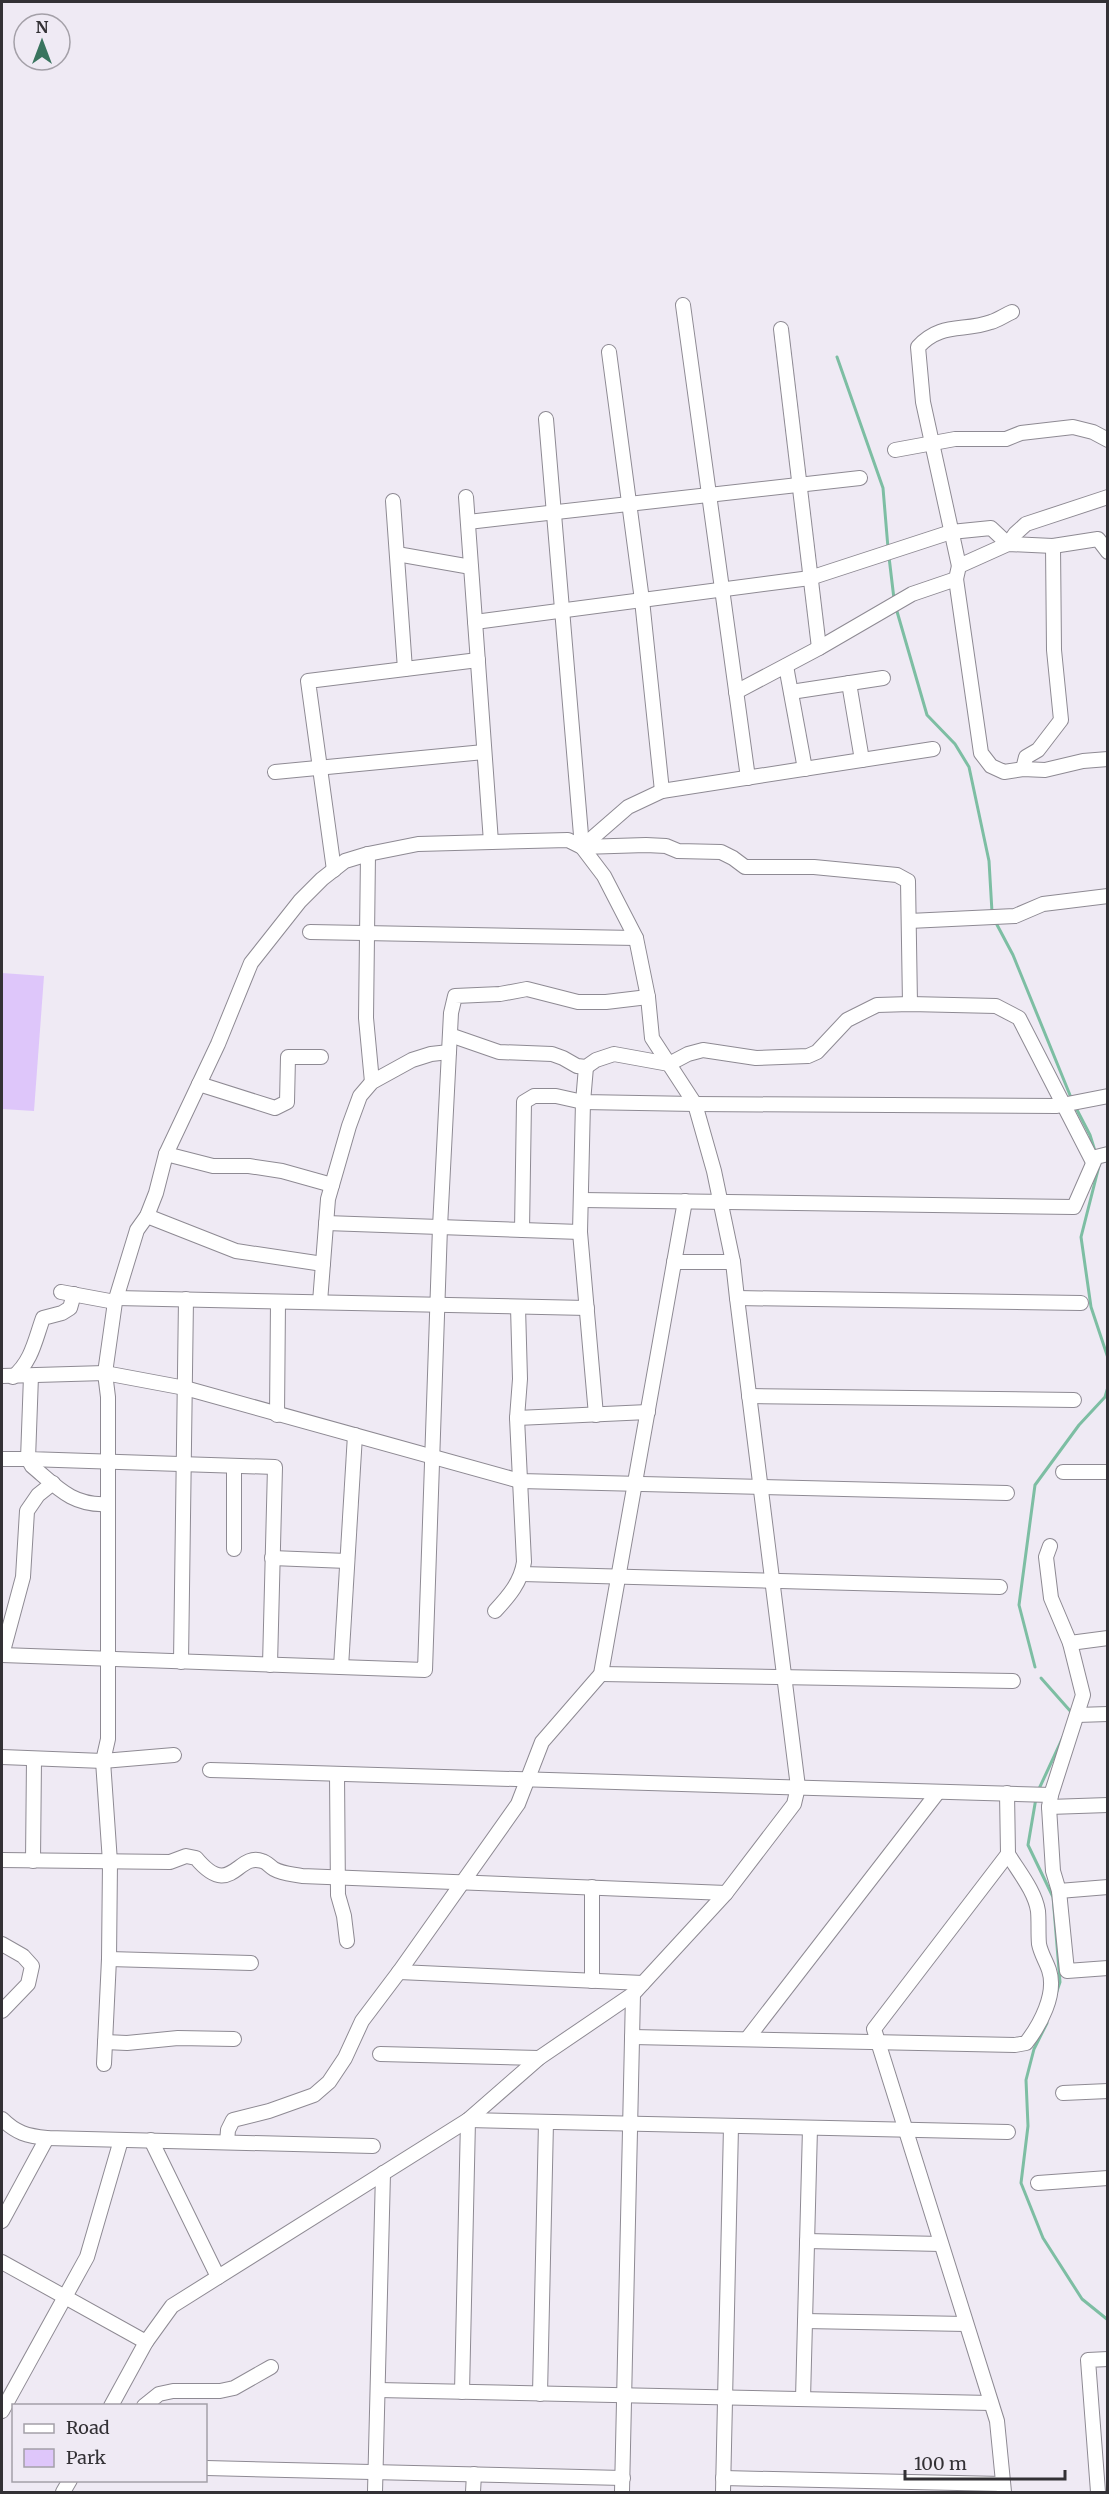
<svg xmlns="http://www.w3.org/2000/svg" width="1109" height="2494" font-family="Merriweather,serif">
	<rect width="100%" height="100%" fill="#efeaf4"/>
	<polygon fill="#dec6fa" points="2,973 44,976 34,1111 2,1109"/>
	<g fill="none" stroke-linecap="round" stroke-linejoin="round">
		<g stroke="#7dbea3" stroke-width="3">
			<polyline points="837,357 883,488 888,548"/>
			<polyline points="889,557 894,599"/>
			<polyline points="896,608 927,715 955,744 969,767 989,861 992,912"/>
			<polyline points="995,921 1013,955 1072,1100"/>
			<polyline points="1075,1106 1090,1135 1095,1151"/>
			<polyline points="1099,1166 1081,1237 1091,1307 1108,1358"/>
			<polyline points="1035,1667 1019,1605 1035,1485 1079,1425 1105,1397 1108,1387"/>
			<polyline points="1041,1678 1072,1713"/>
			<polyline points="1038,1791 1064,1735"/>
			<polyline points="1036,1798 1028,1845 1053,1897 1060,1982 1056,1994"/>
			<polyline points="1047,2023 1034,2049 1026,2080 1028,2126 1021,2183 1043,2238 1082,2299 1108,2320"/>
		</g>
		<g stroke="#8e8a93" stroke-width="16">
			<g id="minor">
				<polyline points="683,305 748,778"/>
				<polyline points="781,329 819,648"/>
				<polyline points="609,352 642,600 662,791"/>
				<polyline points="546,419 582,847"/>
				<polyline points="895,450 955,439 1006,439 1021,433 1073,427 1093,432 1108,440"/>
				<polyline points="466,497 491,842"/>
				<polyline points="393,501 405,669"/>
				<polyline points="468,522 860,478"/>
				<polyline points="397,554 471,567"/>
				<path d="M 959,566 L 923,402 L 918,347 C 941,322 963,332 991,322 C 998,320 1005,315 1012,312"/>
				<polyline points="956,579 981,753 991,766 1004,772 1023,769 1045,770 1083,761 1108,759"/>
				<polyline points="475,622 810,578 951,532 991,528 1008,544 1015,534 1026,524 1108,497"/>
				<polyline points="786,666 805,769"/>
				<polyline points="849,683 862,760"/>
				<polyline points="736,692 819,648 912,594 956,579 959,566 1008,544 1053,546 1098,539 1108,552"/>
				<polyline points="791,692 883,678"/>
				<polyline points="1023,769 1026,757 1038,750 1061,720 1054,650 1053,546"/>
				<polyline points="275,772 484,752"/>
				<polyline points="582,847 646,845 666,846 678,851 721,852 733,858 745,867 814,867 897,875 908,881 910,1004"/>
				<polyline points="582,847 628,807 662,791 933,749"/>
				<polyline points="368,854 366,1018 372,1082"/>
				<polyline points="334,870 308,681 478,660"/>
				<polyline points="909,921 1015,916 1043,904 1108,896"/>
				<polyline points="310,932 636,938"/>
				<polyline points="450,1035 499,1052 552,1054 563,1058 577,1066 586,1067 596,1060 614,1054 669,1064 688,1054 703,1050 756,1058 808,1056 817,1052 847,1020 877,1005 910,1004 996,1006 1019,1018 1093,1162"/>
				<polyline points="586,1067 583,1102 580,1232 596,1415"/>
				<polyline points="199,1084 275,1108 287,1102 288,1057 321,1057"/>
				<polyline points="166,1154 213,1166 249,1166 282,1171 332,1185"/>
				<polyline points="582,1200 1074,1207 1096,1157 1108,1154"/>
				<polyline points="147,1216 236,1251 323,1264"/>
				<polyline points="326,1223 580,1232"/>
				<polyline points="522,1230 524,1102 534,1096 556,1096 583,1102 695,1104 1057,1106 1108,1096"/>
				<polyline points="674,1262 733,1262"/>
				<polyline points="61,1292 115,1302"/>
				<polyline points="116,1298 587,1308"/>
				<polyline points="737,1298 1081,1303"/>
				<polyline points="320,1302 328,1199 349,1126 360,1096 372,1082 412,1060 431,1054 449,1052"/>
				<polyline points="2,1376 105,1373 185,1388 520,1481 1007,1493"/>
				<polyline points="31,1376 28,1459 275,1467 270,1665"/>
				<path d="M 13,1377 C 32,1361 35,1340 43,1318 L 62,1313 L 70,1308 L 74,1294"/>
				<polyline points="749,1396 1074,1400"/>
				<polyline points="277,1415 278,1302"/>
				<polyline points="517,1418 648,1412"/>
				<path d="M 2,1459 L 28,1459 L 32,1466 C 57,1487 72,1506 107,1504"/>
				<polyline points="1063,1472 1108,1472"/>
				<polyline points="1050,1546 1046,1557 1051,1598 1070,1643 1083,1695 1051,1795 1049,1807 1053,1871 1059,1891 1067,1971 1108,1968"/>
				<polyline points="234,1549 234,1466"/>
				<polyline points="272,1558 347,1561"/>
				<polyline points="522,1574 1000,1587"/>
				<path d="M 495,1611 C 509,1596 521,1582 524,1562 L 517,1418 L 520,1379 L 518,1307"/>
				<polyline points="1070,1643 1108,1638"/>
				<polyline points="2,1655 425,1670 440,1227 451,1013 455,996 500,994 527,989 578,1002 606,1002 648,997"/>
				<polyline points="2,1655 23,1577 27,1511 38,1495 53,1483"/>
				<polyline points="181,1662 186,1299"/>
				<polyline points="341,1667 355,1435"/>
				<polyline points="601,1674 1013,1681"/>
				<polyline points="1077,1715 1108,1714"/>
				<polyline points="2,1757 103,1761 174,1755"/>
				<polyline points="210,1770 1051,1795"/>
				<polyline points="337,1774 338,1895 344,1916 347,1941"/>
				<polyline points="1049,1807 1108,1805"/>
				<path d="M 2,1860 L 170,1862 L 186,1856 L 196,1858 C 231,1900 237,1852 262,1861 C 267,1862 270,1867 274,1869 C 283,1874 293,1874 302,1876 L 726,1893"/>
				<polyline points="33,1861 34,1759"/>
				<polyline points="1059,1891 1108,1887"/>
				<polyline points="2,1944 23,1956 32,1966 28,1984 2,2011"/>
				<polyline points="109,1959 251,1963"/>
				<polyline points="399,1972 643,1983"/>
				<polyline points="592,1981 592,1887"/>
				<path d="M 632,2037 L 1015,2045 L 1026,2043 C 1040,2025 1057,1994 1049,1970 C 1046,1961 1041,1954 1039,1944 C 1038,1933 1039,1922 1038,1911 C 1035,1891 1018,1871 1008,1854"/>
				<polyline points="747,2039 938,1792"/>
				<polyline points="105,2042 127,2043 178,2038 234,2039"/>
				<polyline points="380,2054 539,2058"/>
				<polyline points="104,2064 109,1959 110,1862 103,1761 108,1739 108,1397 105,1373 115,1302 137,1230 147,1216 156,1193 166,1154 218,1044 251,963 300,901 322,879 345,861 368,854 418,844 568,840 582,847 604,876 636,938 648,997 652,1038 695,1104 714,1171 733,1262 737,1298 798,1787 794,1804 726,1893 633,1994 539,2058 468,2120 172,2306 146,2342 111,2406"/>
				<polyline points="1063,2093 1108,2091"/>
				<path d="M 2,2119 C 16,2133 27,2136 47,2138 L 373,2146"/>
				<polyline points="468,2120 1008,2132"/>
				<polyline points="151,2140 218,2277"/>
				<polyline points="227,2142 228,2130 233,2120 269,2111 314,2095 329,2082 345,2058 362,2021 399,1972 518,1804 542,1742 601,1674 685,1201"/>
				<polyline points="1038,2183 1108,2178"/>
				<polyline points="2,2221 47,2138"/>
				<polyline points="807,2241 941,2244"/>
				<polyline points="2,2262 146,2342"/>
				<polyline points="805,2321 966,2324"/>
				<polyline points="378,2390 991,2403"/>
				<polyline points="462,2392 468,2120"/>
				<polyline points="540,2394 546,2122"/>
				<polyline points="803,2399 810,2128"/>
				<polyline points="144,2406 159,2394 173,2391 220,2391 234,2388 271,2367"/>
				<polyline points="2,2411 87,2257 121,2140"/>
				<polyline points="206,2468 623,2478"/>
				<polyline points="723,2478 1003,2484"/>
				<polyline points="63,2492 70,2480"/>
				<polyline points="375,2492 383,2173"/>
				<polyline points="473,2492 474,2474"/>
				<polyline points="622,2492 633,1994"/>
				<polyline points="723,2492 731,2126"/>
				<polyline points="1004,2492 997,2421 874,2029 1008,1854 1007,1793"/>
				<polyline points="1098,2492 1088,2360 1108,2359"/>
			</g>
		</g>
		<use href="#minor" stroke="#fff" stroke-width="14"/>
	</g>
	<rect width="1109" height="2494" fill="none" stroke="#333135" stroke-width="6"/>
	<rect x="12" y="2404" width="195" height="78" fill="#efeaf4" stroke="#a4a0a8" stroke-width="1.5"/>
	<rect x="24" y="2424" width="30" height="9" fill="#ffffff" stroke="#a4a0a8" stroke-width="1.5"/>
	<text x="66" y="2434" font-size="18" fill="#333135">Road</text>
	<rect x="24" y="2449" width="30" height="18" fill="#dec6fa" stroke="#a4a0a8" stroke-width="1.5"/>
	<text x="66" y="2464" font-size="18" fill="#333135">Park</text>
	<g transform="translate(42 42)"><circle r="28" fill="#efeaf4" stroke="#a4a0a8" stroke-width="1.5"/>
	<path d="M0-4.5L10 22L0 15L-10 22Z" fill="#39745e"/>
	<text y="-9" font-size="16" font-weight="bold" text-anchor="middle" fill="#333135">N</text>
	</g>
	<path d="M905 2470v9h160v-9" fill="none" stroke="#333135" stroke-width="3"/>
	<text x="914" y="2470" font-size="18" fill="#333135" stroke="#efeaf4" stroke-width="4.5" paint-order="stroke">100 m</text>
</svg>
